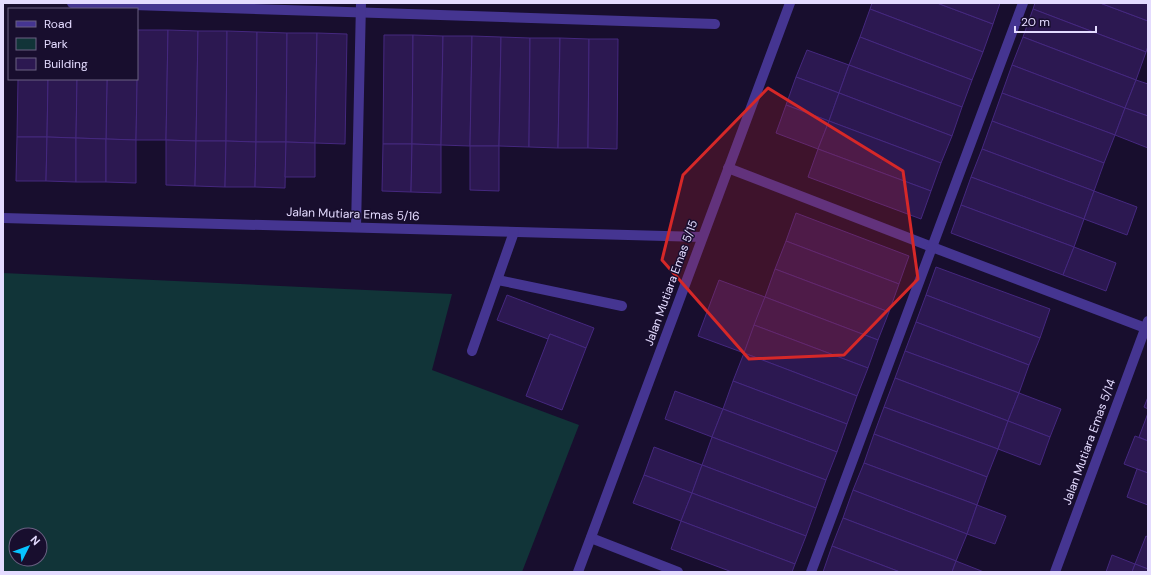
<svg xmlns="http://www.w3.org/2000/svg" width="1151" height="575" font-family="'DM Sans',sans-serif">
	<rect width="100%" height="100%" fill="#180e2e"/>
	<path fill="#113438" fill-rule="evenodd" d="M 3,273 L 452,294 L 432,370 L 579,425 L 522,572 L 3,572 ZM 16,535 L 40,535 L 40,559 L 16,559 Z"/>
	<g fill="#2c1851" stroke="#45287f">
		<polygon points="872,3 937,3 993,24 983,52 870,9"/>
		<polygon points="937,3 1000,3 993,24"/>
		<polygon points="1035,3 1100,3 1148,21 1148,46 1146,52 1033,9"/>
		<polygon points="1100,3 1148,3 1148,21"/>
		<polygon points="870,9 983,52 972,80 860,37"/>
		<polygon points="1033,9 1146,52 1136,80 1023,37"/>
		<polygon points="137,30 138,30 136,140 106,139 107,79 137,79"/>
		<polygon points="138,30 168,30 166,140 136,140"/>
		<polygon points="168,30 198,31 196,141 166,140"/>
		<polygon points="198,31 227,31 226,141 196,141"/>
		<polygon points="227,31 257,32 256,142 226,141"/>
		<polygon points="257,32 287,33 286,142 256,142"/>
		<polygon points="287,33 317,33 315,143 286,142"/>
		<polygon points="317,33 347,34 345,144 315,143"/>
		<polygon points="384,35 413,35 412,144 383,144"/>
		<polygon points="413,35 443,36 441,145 412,144"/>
		<polygon points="443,36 472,36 470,146 441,145"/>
		<polygon points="472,36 501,37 499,146 470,146"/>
		<polygon points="501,37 530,38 529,147 499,146"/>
		<polygon points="860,37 972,80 962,107 849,65"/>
		<polygon points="1023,37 1136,80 1125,108 1012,65"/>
		<polygon points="530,38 560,38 558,148 529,147"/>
		<polygon points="560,38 589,39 588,148 558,148"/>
		<polygon points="589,39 618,39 617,149 588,148"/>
		<polygon points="807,50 849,65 839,93 796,77"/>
		<polygon points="849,65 962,107 952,136 839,93"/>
		<polygon points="1012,65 1125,108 1115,135 1002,93"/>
		<polygon points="796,77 839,93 829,121 786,105"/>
		<polygon points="18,79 48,79 47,137 17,137"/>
		<polygon points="48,79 77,79 76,138 47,137"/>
		<polygon points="77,79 107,79 106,139 76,138"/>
		<polygon points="1136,80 1148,84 1148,116 1125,108"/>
		<polygon points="839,93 952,136 941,163 829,121"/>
		<polygon points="1002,93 1115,135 1104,163 992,121"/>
		<polygon points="786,105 829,121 818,149 776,133"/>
		<polygon points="1125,108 1148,116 1148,148 1115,135"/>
		<polygon points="829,121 941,163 931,191 818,149"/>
		<polygon points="992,121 1104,163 1094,191 982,149"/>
		<polygon points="17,137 47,137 46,181 16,181"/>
		<polygon points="47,137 76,138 76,182 46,181"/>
		<polygon points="76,138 106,139 106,182 76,182"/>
		<polygon points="106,139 136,140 136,183 106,182"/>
		<polygon points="166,140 196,141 195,186 166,185"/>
		<polygon points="196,141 226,141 225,187 195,186"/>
		<polygon points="226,141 256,142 255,187 225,187"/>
		<polygon points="256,142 286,142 285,188 255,187"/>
		<polygon points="286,142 315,143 315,177 285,177"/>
		<polygon points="383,144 412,144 411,192 382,191"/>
		<polygon points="412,144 441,145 441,193 411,192"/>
		<polygon points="470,146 499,146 499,191 470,190"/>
		<polygon points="818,149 931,191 921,219 808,177"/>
		<polygon points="982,149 1094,191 1084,219 971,177"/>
		<polygon points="971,177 1084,219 1074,247 961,205"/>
		<polygon points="1094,191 1137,207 1127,235 1084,219"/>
		<polygon points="961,205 1074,247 1063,275 951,233"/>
		<polygon points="796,213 909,256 899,284 786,241"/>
		<polygon points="786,241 899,284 889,312 775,269"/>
		<polygon points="1074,247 1116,263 1106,291 1063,275"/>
		<polygon points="936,267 1050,309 1040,338 926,295"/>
		<polygon points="775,269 889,312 878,340 765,297"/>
		<polygon points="719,280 765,297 744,353 698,336"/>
		<polygon points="507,295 594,328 586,348 550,334 548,339 497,320"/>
		<polygon points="926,295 1040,338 1029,365 916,322"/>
		<polygon points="765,297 878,340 868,368 754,325"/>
		<polygon points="916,322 1029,365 1019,393 905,351"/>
		<polygon points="754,325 868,368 857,396 744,353"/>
		<polygon points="550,334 586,348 562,410 526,396"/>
		<polygon points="905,351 1019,393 1008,421 895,378"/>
		<polygon points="744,353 857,396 847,424 733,381"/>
		<polygon points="895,378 1008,421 998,449 884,407"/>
		<polygon points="733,381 847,424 837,452 723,409"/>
		<polygon points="675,391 723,409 712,437 665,419"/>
		<polygon points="1019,393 1061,409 1050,437 1008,421"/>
		<polygon points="1148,397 1148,409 1144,407"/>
		<polygon points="884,407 998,449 987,477 874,434"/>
		<polygon points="723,409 837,452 826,480 712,437"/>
		<polygon points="1148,413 1148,441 1139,437"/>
		<polygon points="1008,421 1050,437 1040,465 998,449"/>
		<polygon points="874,434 987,477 977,505 864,463"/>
		<polygon points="1135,436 1148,441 1148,473 1124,464"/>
		<polygon points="712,437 826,480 816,508 702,465"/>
		<polygon points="654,447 702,465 692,493 644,475"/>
		<polygon points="864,463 977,505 967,534 853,490"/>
		<polygon points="702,465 816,508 806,536 692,493"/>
		<polygon points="1137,469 1148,473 1148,505 1127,497"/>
		<polygon points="644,475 692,493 681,521 633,503"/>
		<polygon points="853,490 967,534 956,561 843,518"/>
		<polygon points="692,493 806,536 795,564 681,521"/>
		<polygon points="977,505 1006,516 995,544 967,534"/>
		<polygon points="843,518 956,561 952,572 900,572 832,546"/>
		<polygon points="681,521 795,564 792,572 732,572 671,549"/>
		<polygon points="1146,536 1148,537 1148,569 1135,564"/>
		<polygon points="832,546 900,572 823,572"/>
		<polygon points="1112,555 1135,564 1132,572 1106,572"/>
		<polygon points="956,561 984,572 952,572"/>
		<polygon points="1135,564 1148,569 1148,572 1132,572"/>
	</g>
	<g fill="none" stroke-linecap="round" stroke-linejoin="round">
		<g stroke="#453591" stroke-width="10">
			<polyline points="72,3 715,24"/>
			<polyline points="728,168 932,247 1148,329"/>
			<polyline points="3,218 702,237"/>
			<polyline points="356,227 361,3"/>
			<polyline points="498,280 622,306"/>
			<polyline points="472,351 514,232"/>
			<polyline points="591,538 678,572"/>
			<polyline points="578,572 790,3"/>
			<polyline points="811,572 1023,3"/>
			<polyline points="1055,572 1148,321"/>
		</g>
	</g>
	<path fill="#d62828" fill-opacity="0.2" stroke="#d62828" stroke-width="3" stroke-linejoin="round" d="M 768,88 L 903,171 L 918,279 L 844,355 L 749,359 L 662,260 L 683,175 Z"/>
	<g text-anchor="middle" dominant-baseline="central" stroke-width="3" stroke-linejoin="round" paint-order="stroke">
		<g font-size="12" fill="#e4dbff" stroke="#180e2e">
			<text transform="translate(353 214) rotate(2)">Jalan Mutiara Emas 5/16</text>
			<text transform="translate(671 283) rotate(-70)">Jalan Mutiara Emas 5/15</text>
			<text transform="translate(1089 442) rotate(-70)">Jalan Mutiara Emas 5/14</text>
		</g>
	</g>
	<rect width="1151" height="575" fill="none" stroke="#e4dbff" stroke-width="8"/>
	<rect x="8" y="8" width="130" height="72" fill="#180e2e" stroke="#6a6082"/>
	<rect x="16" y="21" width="20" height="6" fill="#453591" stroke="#6a6082"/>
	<text x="44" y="28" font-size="12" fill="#e4dbff">Road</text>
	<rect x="16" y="38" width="20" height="12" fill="#113438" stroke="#6a6082"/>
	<text x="44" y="48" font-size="12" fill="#e4dbff">Park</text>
	<rect x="16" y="58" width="20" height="12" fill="#2c1851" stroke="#6a6082"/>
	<text x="44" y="68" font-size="12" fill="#e4dbff">Building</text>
	<g transform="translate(28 547) rotate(48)"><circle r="19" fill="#180e2e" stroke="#6a6082"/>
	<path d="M0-3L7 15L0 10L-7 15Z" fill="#07c3ff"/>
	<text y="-6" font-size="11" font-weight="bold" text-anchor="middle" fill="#e4dbff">N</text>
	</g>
	<path d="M1015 26v6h81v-6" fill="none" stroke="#e4dbff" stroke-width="2"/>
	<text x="1021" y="26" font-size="12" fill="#e4dbff" stroke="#180e2e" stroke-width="3" paint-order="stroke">20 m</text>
</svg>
